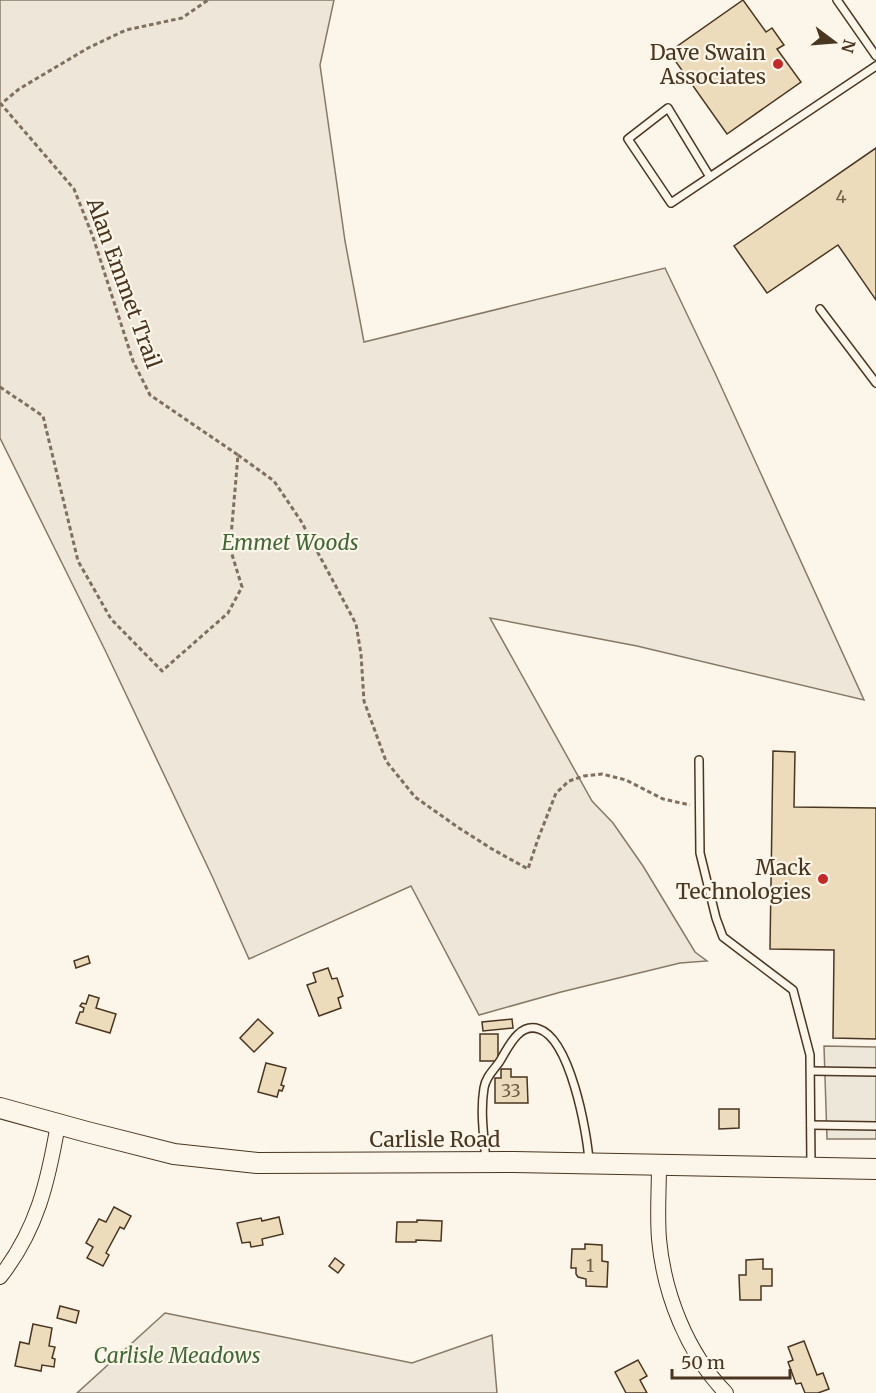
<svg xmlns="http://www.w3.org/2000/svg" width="876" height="1393" font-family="Merriweather,serif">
	<rect width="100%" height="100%" fill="#fbf6e9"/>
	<g fill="#ede6d9" stroke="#887966" stroke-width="1.5">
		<polygon points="0,0 334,0 320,65 345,241 364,342 665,268 715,373 864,700 637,646 490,618 592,801 613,823 643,866 695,952 707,961 680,963 561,992 479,1015 411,886 249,959 212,876 105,650 0,438"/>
		<polygon points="165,1313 412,1363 492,1335 497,1393 77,1393"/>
	</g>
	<polygon fill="#ede7d9" stroke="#887966" stroke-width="1.5" points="824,1046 876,1047 876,1139 827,1139"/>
	<g fill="#ecdcbc" stroke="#4a3520" stroke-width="1.5">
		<polygon points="743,0 766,32 772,28 784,45 777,49 801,82 727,134 669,52"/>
		<polygon points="876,148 876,300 838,245 767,293 734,246"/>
		<polygon points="773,751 795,752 794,807 876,808 876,1039 833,1038 834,950 770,949"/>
		<polygon points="88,956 90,963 76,968 74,961"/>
		<polygon points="328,968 332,979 337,978 343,996 338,998 341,1008 319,1016 307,985 316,982 313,973"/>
		<polygon points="89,995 99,998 96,1008 116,1014 110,1033 76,1023 80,1012 83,1012 84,1008 80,1006 82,1003 86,1004"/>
		<polygon points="258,1019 273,1033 254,1052 240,1038"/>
		<polygon points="512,1019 513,1028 483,1031 482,1022"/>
		<rect x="480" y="1034" width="18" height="27"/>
		<polygon points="266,1063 286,1068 281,1085 284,1086 282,1091 279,1090 277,1097 258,1092"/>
		<polygon points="501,1069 511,1069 511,1077 527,1077 528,1103 495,1103 495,1078 501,1078"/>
		<polygon points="719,1109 739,1109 739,1128 719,1129"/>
		<polygon points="114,1207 131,1216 124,1229 120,1227 106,1253 109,1255 103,1266 87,1258 93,1247 86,1243 99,1219 106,1222"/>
		<polygon points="279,1217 283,1234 262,1239 263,1245 251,1247 250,1242 242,1243 237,1223 261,1218 262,1221"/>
		<polygon points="417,1220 442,1221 441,1241 416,1240 416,1242 396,1242 397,1222 417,1222"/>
		<polygon points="585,1244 602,1245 602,1261 608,1262 607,1287 586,1286 586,1279 578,1277 576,1274 576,1268 571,1268 572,1249 585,1249"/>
		<polygon points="335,1258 344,1265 338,1273 329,1266"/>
		<polygon points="763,1259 763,1269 772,1269 772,1286 761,1286 761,1300 740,1300 739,1275 746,1275 746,1260"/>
		<polygon points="60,1306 79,1311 76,1323 57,1318"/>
		<polygon points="33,1324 52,1328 49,1346 55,1347 52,1358 55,1359 54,1367 42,1365 41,1371 15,1366 20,1342 29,1344"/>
		<polygon points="804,1341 817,1375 823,1373 829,1389 818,1393 805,1393 801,1383 796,1384 788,1362 793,1360 788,1347"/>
		<polygon points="638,1360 647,1376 640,1380 647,1393 626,1393 615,1372"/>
	</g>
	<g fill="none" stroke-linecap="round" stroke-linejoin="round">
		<g stroke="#4a3520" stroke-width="10">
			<g id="service">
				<polyline points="837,0 876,56"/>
				<polyline points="710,177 668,108 628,139 671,203 876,66"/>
				<polyline points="820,309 876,383"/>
				<polyline points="699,760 700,853 716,918 723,937 793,990 810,1055 811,1166"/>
				<polyline points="811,1071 876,1072"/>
				<polyline points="811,1125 876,1126"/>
				<path d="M 486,1161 C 484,1137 480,1112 484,1088 C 486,1076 494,1070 500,1061 C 508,1048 519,1022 539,1029 C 570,1039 587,1131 589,1161"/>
			</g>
		</g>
		<g stroke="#4a3520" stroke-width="16">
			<g id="minor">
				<path d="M 659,1165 C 659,1189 657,1214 659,1239 C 664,1294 687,1353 726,1393"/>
				<path d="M 0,1277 C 37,1230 48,1182 58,1124"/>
			</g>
		</g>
		<g stroke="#4a3520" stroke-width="22">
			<polyline id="secondary" points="0,1108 87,1132 174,1154 257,1163 514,1162 876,1169"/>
		</g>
		<g stroke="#7f6f5c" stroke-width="3" stroke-dasharray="4.5 3" stroke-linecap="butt">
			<polyline points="0,387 43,416 78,561 111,619 162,671 228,613 242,587 230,548 238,455 150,395 133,361 93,237 74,189 1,104 19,89 88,48 126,30 182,18 208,0"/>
			<polyline points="238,455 274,481 301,521 356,624 361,654 364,701 386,761 415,797 459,828 492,849 528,869 538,839 556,793 569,781 584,776 602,774 626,780 663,799 690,805"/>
		</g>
		<use href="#service" stroke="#fbf6e9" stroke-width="7"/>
		<use href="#minor" stroke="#fbf6e9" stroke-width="14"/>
		<use href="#secondary" stroke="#fbf6e9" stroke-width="20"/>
	</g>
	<g fill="#c62828" stroke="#fbf6e9" stroke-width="2">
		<circle cx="778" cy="64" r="6"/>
		<circle cx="823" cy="879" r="6"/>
	</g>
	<g text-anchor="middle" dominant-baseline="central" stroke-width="4.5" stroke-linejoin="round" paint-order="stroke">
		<g font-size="18" fill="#725f47">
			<text x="841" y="196">4</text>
			<text x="511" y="1090">33</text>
			<text x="590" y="1265">1</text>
		</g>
		<g font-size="21" fill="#4a3520" stroke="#fbf6e9" text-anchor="end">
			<text x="766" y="52">Dave Swain<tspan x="766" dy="24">Associates</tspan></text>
			<text x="811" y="867">Mack<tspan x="811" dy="24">Technologies</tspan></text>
		</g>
		<g font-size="21" fill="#4a3520" stroke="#fbf6e9">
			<text transform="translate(124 283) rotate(70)">Alan Emmet Trail</text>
			<text x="435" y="1139">Carlisle Road</text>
		</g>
		<g font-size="21" font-style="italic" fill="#436837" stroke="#fbf6e9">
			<text x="290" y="542">Emmet Woods</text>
			<text x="177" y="1355">Carlisle Meadows</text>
		</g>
	</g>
	<g transform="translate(834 42) rotate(106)" stroke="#fbf6e9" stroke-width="4.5" paint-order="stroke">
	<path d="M0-4.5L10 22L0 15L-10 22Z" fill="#4a3520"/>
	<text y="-9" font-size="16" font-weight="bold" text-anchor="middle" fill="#4a3520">N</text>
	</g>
	<path d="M672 1369v9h118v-9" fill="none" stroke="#4a3520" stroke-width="3"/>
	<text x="681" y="1369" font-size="18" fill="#4a3520" stroke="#fbf6e9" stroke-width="4.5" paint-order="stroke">50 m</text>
</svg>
